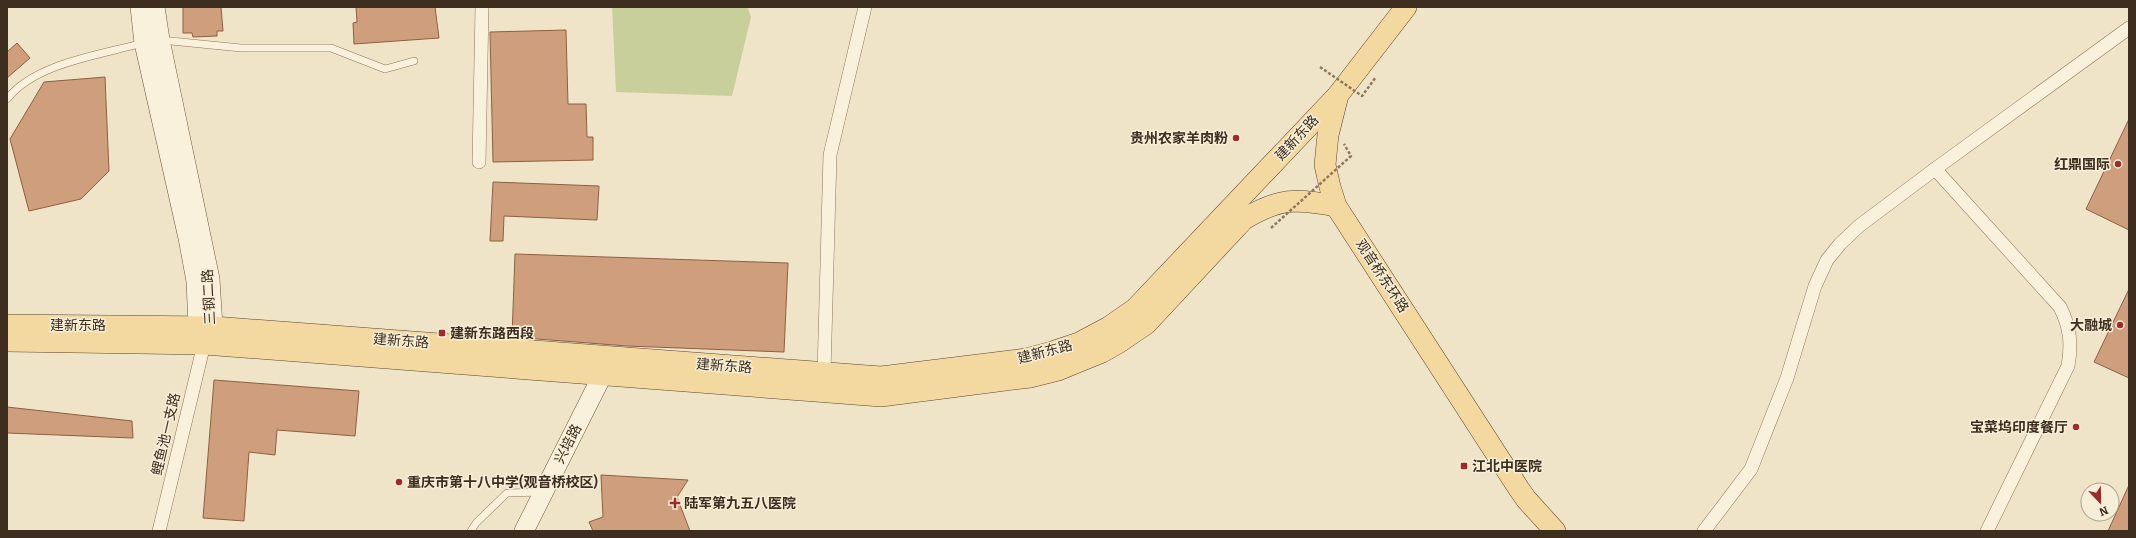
<svg xmlns="http://www.w3.org/2000/svg" width="2136" height="538" font-family="Bitter,'Noto Sans SC',serif">
	<rect width="100%" height="100%" fill="#f0e4c8"/>
	<polygon fill="#c9cf9b" points="612,7 748,8 751,17 732,96 616,92"/>
	<g fill="#cf9f7d" stroke="#8d5f41">
		<polygon points="183,7 221,7 223,31 217,31 217,36 193,37 192,33 183,33"/>
		<polygon points="356,7 435,7 439,38 354,44 353,23 357,22"/>
		<polygon points="566,30 568,104 586,104 587,137 593,137 593,160 493,162 490,32"/>
		<polygon points="17,43 30,58 7,78 7,52"/>
		<polygon points="105,77 109,171 81,199 29,211 10,139 44,82"/>
		<polygon points="2129,119 2129,230 2086,209"/>
		<polygon points="493,182 599,186 597,220 504,216 503,241 490,241"/>
		<polygon points="515,254 788,263 784,352 627,346 512,337"/>
		<polygon points="2129,289 2129,378 2094,362"/>
		<polygon points="214,380 359,391 355,436 277,430 275,455 249,452 244,521 203,518"/>
		<polygon points="7,407 132,421 133,438 7,433"/>
		<polygon points="601,475 688,480 677,497 690,531 593,531 589,522 603,517"/>
		<polygon points="2129,485 2129,531 2108,531"/>
	</g>
	<g fill="none" stroke-linecap="round" stroke-linejoin="round">
		<g stroke="#8d765c" stroke-width="8">
			<g id="lane">
				<polyline points="161,40 241,48 331,48 385,69 414,61"/>
				<path d="M 7,99 C 35,63 100,55 143,43"/>
				<polyline points="471,531 476,523 507,493 541,492"/>
			</g>
		</g>
		<g stroke="#8d765c" stroke-width="14">
			<g id="street">
				<polyline points="479,162 482,7"/>
				<path d="M 1935,169 L 2060,307 C 2070,327 2072,344 2068,366 L 1987,531"/>
				<polyline points="824,373 830,155 865,7"/>
				<polyline points="159,531 204,344"/>
				<polyline points="1704,531 1751,469 1787,378 1815,286 1827,260 1840,244 1859,226 1935,169 2129,28"/>
			</g>
		</g>
		<g stroke="#6f573f" stroke-width="20">
			<g id="secondary">
				<polyline points="140,7 144,43 188,238 196,281 198,326 203,340"/>
				<polyline points="155,7 160,40 210,279 213,327 206,341"/>
				<polyline points="524,531 609,362"/>
			</g>
		</g>
		<g stroke="#5b4430" stroke-width="22">
			<g id="primary">
				<polyline points="1406,7 1338,95 1328,135 1325,165 1330,187 1336,206 1519,489 1526,499 1555,531"/>
				<polyline points="7,325 213,327 881,377 1026,359 1052,352 1079,343 1109,327 1135,309 1338,95"/>
				<path d="M 7,341 L 204,344 L 881,396 L 1030,377 L 1058,370 L 1102,352 L 1118,343 L 1146,324 L 1244,219 C 1279,198 1296,198 1336,206"/>
			</g>
		</g>
		<use href="#lane" stroke="#faf1dc" stroke-width="7"/>
		<use href="#street" stroke="#faf1dc" stroke-width="13"/>
		<use href="#secondary" stroke="#faf1dc" stroke-width="19"/>
		<use href="#primary" stroke="#f3d9a0" stroke-width="21"/>
		<g stroke="#8d765c" stroke-width="2.5" stroke-dasharray="3 2" stroke-linecap="butt">
			<polyline points="1320,67 1362,96 1376,77"/>
			<polyline points="1271,228 1351,156 1344,144"/>
		</g>
	</g>
	<g fill="#9e2a2b" stroke="#f7eed8" stroke-width="1.5">
		<circle cx="1236" cy="138" r="4"/>
		<circle cx="2118" cy="164" r="4"/>
		<circle cx="2120" cy="325" r="4"/>
		<rect x="438" y="329" width="8" height="8" rx="2"/>
		<circle cx="2076" cy="427" r="4"/>
		<rect x="1460" y="462" width="8" height="8" rx="2"/>
		<circle cx="399" cy="482" r="4"/>
		<path d="M673 497h4v4h4v4h-4v4h-4v-4h-4v-4h4z"/>
	</g>
	<g text-anchor="middle" dominant-baseline="central" stroke-width="3" stroke-linejoin="round" paint-order="stroke">
		<g font-size="14" font-weight="bold" fill="#3d2e20" stroke="#f7eed8" text-anchor="end">
			<text x="1228" y="138">贵州农家羊肉粉</text>
			<text x="2110" y="164">红鼎国际</text>
			<text x="2112" y="325">大融城</text>
			<text x="450" y="333" text-anchor="start">建新东路西段</text>
			<text x="2068" y="427">宝菜坞印度餐厅</text>
			<text x="1472" y="466" text-anchor="start">江北中医院</text>
			<text x="407" y="482" text-anchor="start">重庆市第十八中学(观音桥校区)</text>
			<text x="684" y="503" text-anchor="start">陆军第九五八医院</text>
		</g>
		<g font-size="14" fill="#3d2e20" stroke="#f7eed8">
			<text transform="translate(1297 138) rotate(-47)">建新东路</text>
			<text transform="translate(1382 276) rotate(57)">观音桥东环路</text>
			<text transform="translate(209 297) rotate(-93)">三钢二路</text>
			<text x="78" y="325">建新东路</text>
			<text transform="translate(401 341) rotate(4)">建新东路</text>
			<text transform="translate(1045 352) rotate(-15)">建新东路</text>
			<text transform="translate(724 366) rotate(4)">建新东路</text>
			<text transform="translate(166 434) rotate(-77)">鲤鱼池一支路</text>
			<text transform="translate(568 444) rotate(-63)">兴培路</text>
		</g>
	</g>
	<rect width="2136" height="538" fill="none" stroke="#3d2e20" stroke-width="16"/>
	<g transform="translate(2100 502) rotate(158)"><circle r="19" fill="#f7eed8" stroke="#ada18e"/>
	<path d="M0-3L7 15L0 10L-7 15Z" fill="#9e2a2b"/>
	<text y="-6" font-size="11" font-weight="bold" text-anchor="middle" fill="#3d2e20">N</text>
	</g>
</svg>
